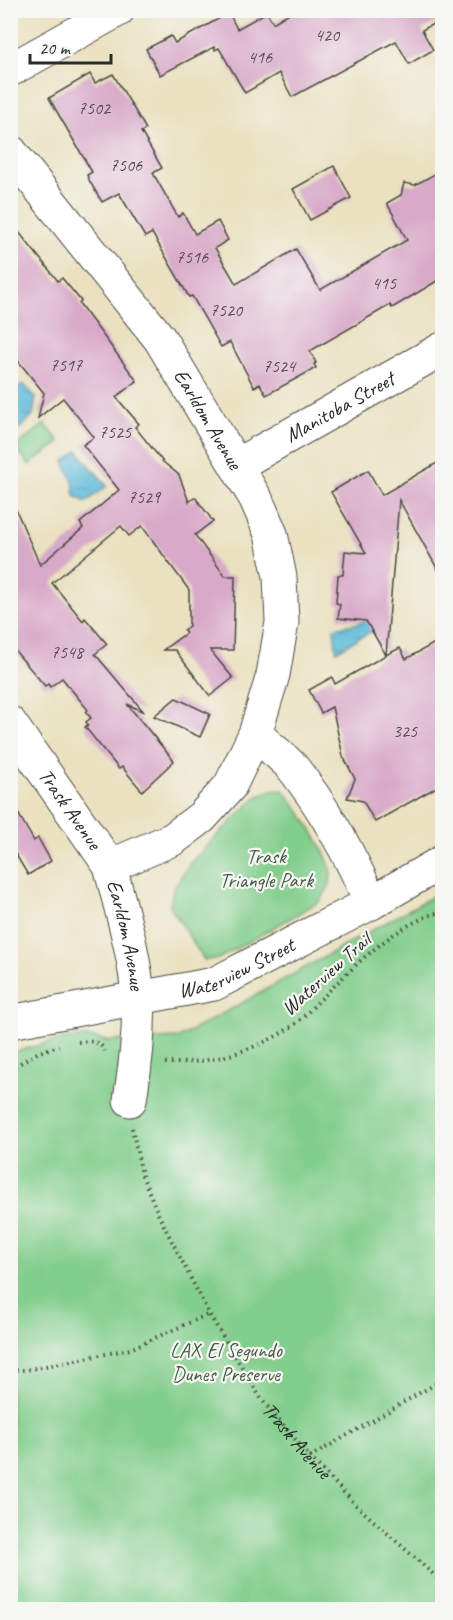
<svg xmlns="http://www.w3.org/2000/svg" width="453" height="1620" font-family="Caveat,sans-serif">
	<defs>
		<pattern id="water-ripples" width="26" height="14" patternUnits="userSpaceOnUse" patternTransform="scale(1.5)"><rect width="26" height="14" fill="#5cb9da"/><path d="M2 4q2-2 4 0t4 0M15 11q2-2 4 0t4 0" fill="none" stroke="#4c97b1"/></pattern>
	</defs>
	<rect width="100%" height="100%" fill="#f6f6f2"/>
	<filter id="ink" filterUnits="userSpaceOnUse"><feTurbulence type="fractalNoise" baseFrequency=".0167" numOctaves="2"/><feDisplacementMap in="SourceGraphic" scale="12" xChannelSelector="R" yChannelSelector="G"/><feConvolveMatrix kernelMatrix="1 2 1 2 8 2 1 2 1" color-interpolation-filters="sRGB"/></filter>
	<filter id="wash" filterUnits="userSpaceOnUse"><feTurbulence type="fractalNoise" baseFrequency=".008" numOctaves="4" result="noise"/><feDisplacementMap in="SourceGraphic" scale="24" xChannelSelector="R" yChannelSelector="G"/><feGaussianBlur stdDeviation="1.35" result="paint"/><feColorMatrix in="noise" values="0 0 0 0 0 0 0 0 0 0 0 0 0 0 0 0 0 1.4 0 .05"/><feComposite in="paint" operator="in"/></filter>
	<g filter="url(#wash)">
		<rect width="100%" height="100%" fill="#eae1c0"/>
		<g fill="#82ce8c" stroke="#567c5c" stroke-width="1.5">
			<polygon points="45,424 60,442 29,465 15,447"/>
			<path d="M 283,790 C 296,804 333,858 331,877 C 330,887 325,894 319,902 L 218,959 L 204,960 L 170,906 L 173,889 L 190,863 L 255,798 L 268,791 Z"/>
			<path d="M 442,891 L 442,1609 L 11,1609 L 10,1053 C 39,1046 79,1030 106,1041 L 179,1038 Z"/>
		</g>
		<g fill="url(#water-ripples)" stroke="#447282" stroke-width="1.5">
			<polygon points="23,384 36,397 33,416 16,432 11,429 11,393"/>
			<polygon points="78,451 107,486 86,502 75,496 73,481 64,462"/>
			<polygon points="383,618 381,626 336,651 334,628"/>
		</g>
		<g id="blocks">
			<g fill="#d8a9c8">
				<polygon points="294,10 442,10 442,19 422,30 433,50 409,64 396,41 292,97 279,73 245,93 219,48 215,50 214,47 160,75 146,49 171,36 175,43 229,13 237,29 267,12 273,23"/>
				<polygon points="90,74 95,83 113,74 146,129 141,132 162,168 153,173 178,217 183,213 195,234 218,221 228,240 215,248 236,284 296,249 320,290 407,240 387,203 401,195 404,183 415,185 442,170 442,278 392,308 390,305 310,351 316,363 314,364 316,368 266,395 260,384 254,387 230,342 221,347 192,296 189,297 152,233 145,237 119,193 102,202 90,182 87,175 92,172 49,98"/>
				<polygon points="334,166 351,198 310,220 293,189"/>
				<polygon points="10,221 58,281 62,278 81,301 79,303 137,381 116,397 139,424 135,427 163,462 179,475 189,502 195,497 213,521 195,535 225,576 235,576 233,650 210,650 233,678 210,696 175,650 163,650 186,633 184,630 189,626 189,590 142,526 129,536 121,526 52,583 83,621 85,618 107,644 95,654 144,712 127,704 174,761 142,791 122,767 119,769 85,727 88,725 86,722 91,718 86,712 88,710 62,678 50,687 48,684 45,686 10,645 10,496 40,565 83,528 80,523 119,490 83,445 94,437 63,398 38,418 44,393 10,351"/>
				<polygon points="442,460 442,577 399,500 386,655 400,648 406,659 442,639 442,784 375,822 363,801 347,798 355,779 343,756 332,707 321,713 309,690 332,677 335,684 386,655 366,621 338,618 340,604 336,603 338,575 343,575 345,551 366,553 331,492 368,470 382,495"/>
				<polygon points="176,698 210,714 200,737 154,716"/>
				<polygon points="10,799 34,841 38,838 51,861 28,875 10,845"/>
			</g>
		</g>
	</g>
	<g filter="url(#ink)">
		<use href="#blocks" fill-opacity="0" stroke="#484641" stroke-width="1.5"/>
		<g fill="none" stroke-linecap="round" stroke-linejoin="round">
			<g stroke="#484641" stroke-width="35">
				<g id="minor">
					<polyline points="10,70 118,10"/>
					<path id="s2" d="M 10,151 L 160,339 L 256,499 L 271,534 L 280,577 L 282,622 L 273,675 L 255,734 L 230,786 L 202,817 L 173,839 L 110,866 C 121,910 135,953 138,998 C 140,1032 135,1067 130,1100"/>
					<path id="s3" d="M 237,465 L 442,349"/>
					<path id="s4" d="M 10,723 L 110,866"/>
					<path d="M 255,734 C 267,745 282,756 293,768 C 325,809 351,856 371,903"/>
					<path id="s5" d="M 10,1022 L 214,984 L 371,903 L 442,862"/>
				</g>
			</g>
			<g stroke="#484641" stroke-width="4" stroke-dasharray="1.5 4.5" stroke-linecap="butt">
				<path d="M 78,1042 C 90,1041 99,1040 105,1051"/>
				<path d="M 165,1063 C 208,1064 254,1052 291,1027 C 303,1019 313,1006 324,996 C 358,962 395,925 442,911"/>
				<polyline points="10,1069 39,1052 59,1046"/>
				<path id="s1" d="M 132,1128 L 142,1175 L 159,1216 L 209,1314 L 262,1400 L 310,1457 L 356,1505 L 442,1582"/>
				<polyline points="10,1370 26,1370 130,1349 209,1314"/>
				<polyline points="310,1457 442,1380"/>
			</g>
			<use href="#minor" stroke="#fff" stroke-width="33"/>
		</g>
	</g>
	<g text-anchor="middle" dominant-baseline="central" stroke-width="4.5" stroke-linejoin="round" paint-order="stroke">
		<g font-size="18" fill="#564a52">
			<text x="327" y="35">420</text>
			<text x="260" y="57">416</text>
			<text x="94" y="108">7502</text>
			<text x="126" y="165">7506</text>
			<text x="192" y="257">7516</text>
			<text x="384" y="283">415</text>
			<text x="226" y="310">7520</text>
			<text x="66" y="365">7517</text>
			<text x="279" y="366">7524</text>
			<text x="115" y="432">7525</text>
			<text x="144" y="497">7529</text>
			<text x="67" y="652">7548</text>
			<text x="405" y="731">325</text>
		</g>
		<g font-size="21" fill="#2b2b2b" stroke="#f6f6f2">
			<text stroke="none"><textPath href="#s3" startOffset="118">Manitoba Street</textPath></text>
			<text stroke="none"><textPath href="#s2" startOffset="334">Earldom Avenue</textPath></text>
			<text stroke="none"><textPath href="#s4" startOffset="105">Trask Avenue</textPath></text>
			<text stroke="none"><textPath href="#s2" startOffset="945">Earldom Avenue</textPath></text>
			<text stroke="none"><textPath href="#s5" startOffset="234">Waterview Street</textPath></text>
			<text transform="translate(326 974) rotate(-42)">Waterview Trail</text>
			<text stroke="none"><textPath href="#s1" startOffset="357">Trask Avenue</textPath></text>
		</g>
		<g font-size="21" fill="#455c48" stroke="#f6f6f2">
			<text x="266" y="856">Trask<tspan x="266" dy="24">Triangle Park</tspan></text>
			<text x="226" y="1350">LAX El Segundo<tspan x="226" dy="24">Dunes Preserve</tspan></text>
		</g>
	</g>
	<rect width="453" height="1620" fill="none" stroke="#f6f6f2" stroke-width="36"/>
	<path d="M30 54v9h81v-9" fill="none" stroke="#2b2b2b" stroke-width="3"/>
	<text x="39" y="54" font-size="18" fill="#2b2b2b" stroke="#f6f6f2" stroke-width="4.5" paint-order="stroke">20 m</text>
</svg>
